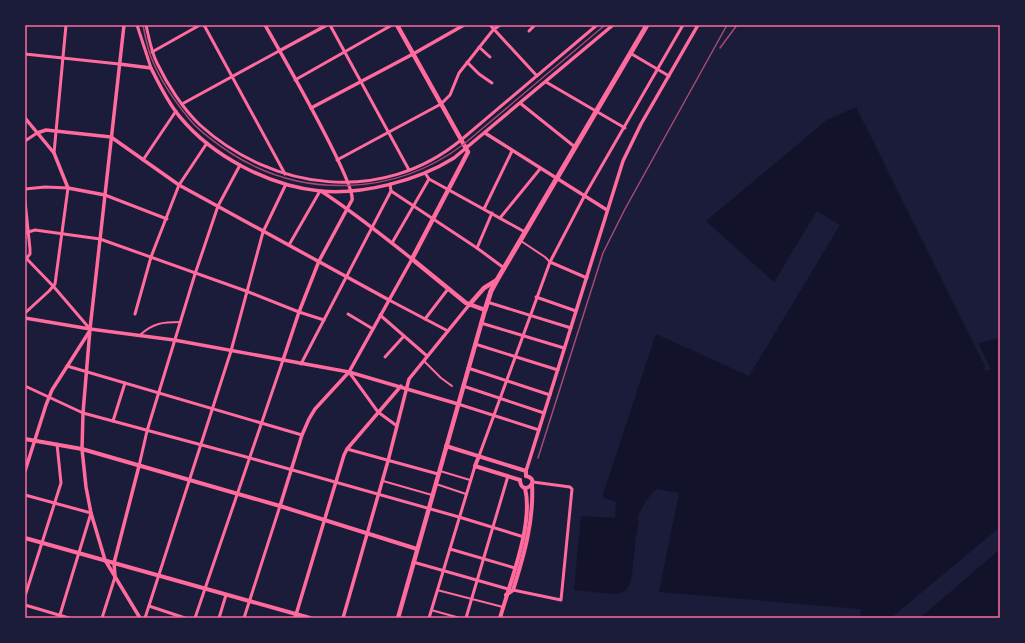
<svg xmlns="http://www.w3.org/2000/svg" width="1025" height="643" font-family="Lora,serif">
	<rect width="100%" height="100%" fill="#1b1b3a"/>
	<g fill="#12122b">
		<path d="M 856,107 L 985,366 L 983,367 L 985,371 L 991,369 L 978,343 L 1000,338 L 1000,527 L 892,617 L 860,618 L 861,609 L 659,592 L 679,493 L 657,489 C 647,497 642,507 637,519 L 639,521 L 636,537 L 632,573 L 630,584 L 626,590 L 621,593 L 613,594 L 574,590 L 581,516 L 615,518 L 616,502 L 602,497 L 656,334 L 749,376 L 840,225 L 817,211 L 774,282 L 706,221 L 827,120 Z"/>
		<polygon points="1000,549 1000,618 920,618"/>
	</g>
	<g fill="none" stroke-linecap="round" stroke-linejoin="round">
		<g stroke="#ff6b9d" stroke-width="2">
			<polyline points="521,241 545,257 550,262"/>
			<path d="M 140,335 C 153,323 163,322 180,322"/>
			<polyline points="424,361 441,378 452,386"/>
			<polyline points="440,471 470,480"/>
			<polyline points="383,481 432,495"/>
			<polyline points="436,484 466,494"/>
			<polyline points="437,590 503,607"/>
			<polyline points="431,610 460,618"/>
		</g>
		<g stroke="#ff6b9d" stroke-width="3">
			<polyline points="137,25 151,68"/>
			<path d="M 146,25 C 149,38 151,51 157,63 C 167,84 183,109 200,125 C 273,191 382,205 461,140 L 597,25"/>
			<polyline points="204,25 285,174"/>
			<polyline points="330,25 409,170"/>
			<polyline points="490,25 537,76"/>
			<polyline points="529,31 535,25"/>
			<polyline points="479,47 490,57"/>
			<polyline points="152,52 200,25"/>
			<polyline points="630,53 669,76"/>
			<polyline points="25,54 119,64"/>
			<polyline points="467,62 479,74 492,83"/>
			<polyline points="295,80 392,25"/>
			<polyline points="546,82 625,128"/>
			<polyline points="520,103 575,147"/>
			<polyline points="182,104 279,51"/>
			<polyline points="25,141 37,133"/>
			<polyline points="54,153 66,25"/>
			<polyline points="143,160 176,111"/>
			<polyline points="337,160 441,104 450,95 459,73 493,30 500,25"/>
			<polyline points="425,173 429,179 525,232"/>
			<polyline points="25,189 45,187 68,188 55,284 49,291 25,313"/>
			<polyline points="391,191 477,248 504,268"/>
			<polyline points="105,195 167,219"/>
			<polyline points="25,201 30,249 30,254 25,260"/>
			<polyline points="484,209 512,151"/>
			<polyline points="500,218 540,169"/>
			<polyline points="25,233 35,230 100,239 246,291 299,312 324,320"/>
			<polyline points="392,243 429,179"/>
			<polyline points="289,245 320,191"/>
			<polyline points="477,248 492,213"/>
			<polyline points="25,257 54,287 90,329"/>
			<polyline points="550,262 587,278"/>
			<polyline points="536,297 576,311"/>
			<polyline points="389,300 448,331"/>
			<polyline points="487,302 571,328"/>
			<polyline points="135,314 151,257 179,185 207,143"/>
			<polyline points="348,314 373,329"/>
			<polyline points="380,315 427,356"/>
			<polyline points="425,319 448,289"/>
			<polyline points="481,323 564,348"/>
			<polyline points="475,344 558,370"/>
			<polyline points="385,357 404,336"/>
			<polyline points="301,364 391,191 390,184"/>
			<polyline points="67,366 302,435"/>
			<polyline points="468,368 550,395"/>
			<polyline points="349,372 378,412 397,426"/>
			<polyline points="25,386 83,413 250,458 459,517 524,537"/>
			<polyline points="463,386 544,413"/>
			<polyline points="458,404 539,430"/>
			<polyline points="113,421 125,383"/>
			<polyline points="347,449 438,474"/>
			<polyline points="479,456 550,262 586,193 683,25"/>
			<polyline points="139,466 147,431 195,274 218,206 240,165"/>
			<polyline points="25,495 91,513 59,618"/>
			<polyline points="450,549 515,568"/>
			<polyline points="413,562 508,589"/>
			<polyline points="513,590 561,600 572,489 570,487 533,482"/>
			<polyline points="25,596 61,483 57,444"/>
			<polyline points="25,605 69,618"/>
			<polyline points="149,606 185,618"/>
			<polyline points="102,618 115,577"/>
			<polyline points="145,618 231,351 263,232 286,184"/>
			<polyline points="195,618 283,360"/>
			<polyline points="219,618 226,595"/>
			<polyline points="244,618 280,506"/>
			<polyline points="429,618 475,466"/>
			<polyline points="466,618 508,476"/>
		</g>
		<g stroke="#ff6b9d" stroke-width="3.5">
			<polyline points="124,25 90,329 83,413 82,449 86,487 91,513 105,560 140,618"/>
			<path d="M 265,25 C 278,48 356,183 352,200 L 319,261 L 299,312 L 283,360"/>
			<polyline points="279,51 327,25"/>
			<path d="M 119,64 L 151,68 C 159,84 168,103 180,117 C 212,156 269,186 320,191 C 362,195 417,181 454,158 L 613,25"/>
			<polyline points="311,108 413,54 464,25"/>
			<polyline points="25,118 54,153 68,188 105,195"/>
			<polyline points="37,133 46,130 111,137 179,185 389,300"/>
			<polyline points="485,133 607,210"/>
			<polyline points="25,318 90,329 174,340 349,372 458,404"/>
			<polyline points="25,471 46,405 52,390 89,332"/>
			<polyline points="526,471 623,161 641,124 698,25"/>
			<path d="M 280,506 L 302,435 L 309,419 L 315,409 L 349,372 L 412,259 C 382,235 353,212 321,191"/>
			<polyline points="115,576 114,563 139,466"/>
			<polyline points="295,618 344,455 347,449 401,386"/>
			<polyline points="343,618 388,461 409,379 469,305"/>
		</g>
		<g stroke="#ff6b9d" stroke-width="4">
			<polyline points="25,439 82,449 280,506 417,549"/>
			<polyline points="446,446 526,471 526,476"/>
			<polyline points="479,456 475,466 520,480"/>
			<path d="M 520,480 C 521,498 543,480 526,476"/>
			<polyline points="25,538 310,618"/>
			<path d="M 506,595 L 513,590 C 524,555 534,521 532,484"/>
			<path d="M 500,618 C 510,582 534,524 525,488"/>
		</g>
		<g stroke="#ff6b9d" stroke-width="4.5">
			<polyline points="397,25 468,152 412,259 466,303 485,310 398,618"/>
			<polyline points="469,305 484,288 497,280"/>
		</g>
		<polyline stroke="#ff6b9d" stroke-width="5" points="485,310 491,291 497,280 647,25"/>
		<g stroke="#a44b75" stroke-width="1.5">
			<path d="M 143,25 C 145,36 147,47 151,57 C 160,80 175,102 191,121 C 201,133 216,143 229,152 C 301,199 394,197 464,144 L 605,25"/>
			<polyline points="720,48 737,25"/>
			<polyline points="538,458 603,253 625,209 727,25"/>
		</g>
	</g>
	<rect width="1025" height="643" fill="none" stroke="#1b1b3a" stroke-width="52"/>
	<rect x="26" y="26" width="973" height="591" fill="none" stroke="#ff6b9d" stroke-width="1.5"/>
</svg>
